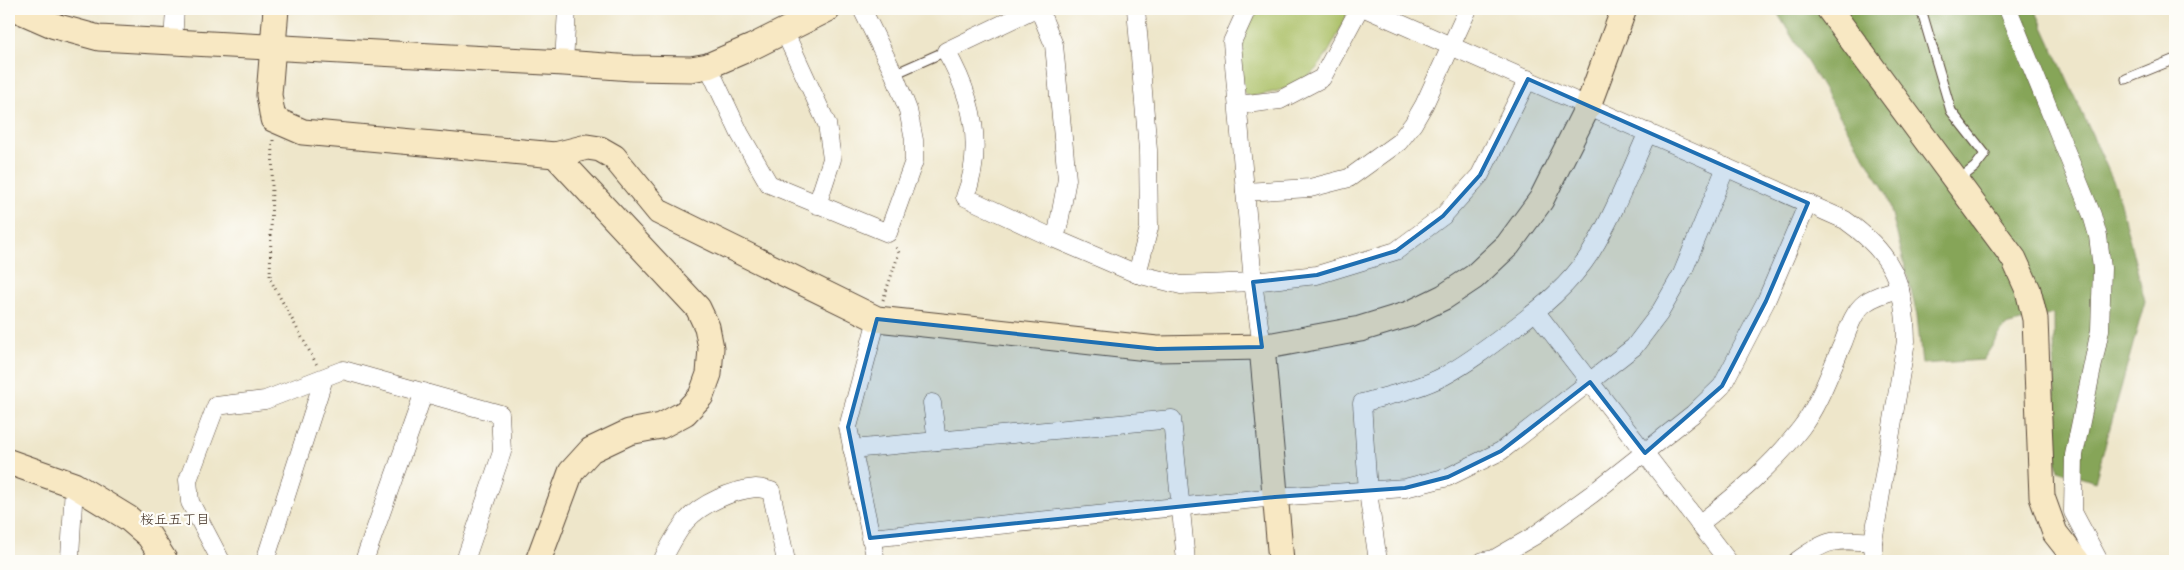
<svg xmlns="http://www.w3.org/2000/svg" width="2184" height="570" font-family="'Playpen Sans','Klee One',sans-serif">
	<rect width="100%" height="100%" fill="#fdfcf7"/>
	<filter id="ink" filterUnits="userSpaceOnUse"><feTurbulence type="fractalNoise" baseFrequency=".02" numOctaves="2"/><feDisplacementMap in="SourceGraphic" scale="10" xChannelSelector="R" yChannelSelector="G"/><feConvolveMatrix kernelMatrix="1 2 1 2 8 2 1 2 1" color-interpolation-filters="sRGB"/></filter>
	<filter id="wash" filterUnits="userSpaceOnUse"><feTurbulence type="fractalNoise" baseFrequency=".0096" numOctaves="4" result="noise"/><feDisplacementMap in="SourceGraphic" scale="20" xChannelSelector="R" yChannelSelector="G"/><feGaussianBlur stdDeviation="1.12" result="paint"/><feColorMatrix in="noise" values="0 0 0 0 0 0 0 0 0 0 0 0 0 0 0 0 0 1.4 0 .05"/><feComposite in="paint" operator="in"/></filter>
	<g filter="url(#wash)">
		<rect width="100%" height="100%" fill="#eee6ca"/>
		<path fill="#a8be62" stroke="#727440" d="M 1255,9 L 1350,9 C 1322,66 1318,86 1249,97 L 1243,92 L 1240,49 L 1243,37 Z"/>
		<polygon fill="#86a558" stroke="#60683b" points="1775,9 2035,9 2116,187 2145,301 2095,482 2058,470 2055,454 2054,314 2005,326 1983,360 1922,364 1917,315 1887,194"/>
	</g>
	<g filter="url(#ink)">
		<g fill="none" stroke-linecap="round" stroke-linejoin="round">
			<g stroke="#564638" stroke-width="11">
				<g id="lane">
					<polyline points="1921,9 1951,111 1985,154 1975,167 1957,181"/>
					<polyline points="894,74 946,51"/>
					<polyline points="2126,79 2175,59"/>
				</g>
			</g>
			<g stroke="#564638" stroke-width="19">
				<g id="street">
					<path d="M 1034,9 L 946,51 C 972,96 985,146 965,197 L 1053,238 L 1137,274 L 1181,285 L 1253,282 L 1317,275 L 1396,251 L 1443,216 L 1480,175 L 1528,79"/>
					<polyline points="1039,9 1054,45 1067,179 1058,228 1053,238"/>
					<polyline points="1136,9 1148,150 1149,228 1137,274"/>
					<polyline points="1247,9 1232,42 1253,282 1262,347"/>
					<path d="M 1367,9 L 1845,220 C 1893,254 1905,283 1906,341 L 1873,542 L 1874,561"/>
					<polyline points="2008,9 2092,215 2098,236 2102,268 2100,330 2074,455 2073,512 2099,561"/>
					<polyline points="785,33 827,124 832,159 817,205"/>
					<polyline points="173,43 175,9"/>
					<polyline points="564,63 567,9"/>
					<polyline points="708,66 740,134 769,184 888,233 914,161 914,140 908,110 894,74 862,9"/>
					<polyline points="1238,105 1280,100 1322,78 1359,9"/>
					<polyline points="1245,192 1310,188 1349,178 1399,142 1413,124 1424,105 1468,9"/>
					<polyline points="1536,312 1728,561"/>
					<polyline points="932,403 937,441"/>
					<polyline points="852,449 1172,419 1186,561"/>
					<path d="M 1699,524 C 1737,495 1772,466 1801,428 C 1820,403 1830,371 1843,343 C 1848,330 1853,312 1865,303 C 1874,296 1888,292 1900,289"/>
					<polyline points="870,538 1275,497 1405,488 1448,477 1501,451 1634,347 1659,314 1682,274 1726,167"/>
					<polyline points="72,561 70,557 74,485"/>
					<polyline points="221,561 190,502 188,480 216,406 265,400 343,370 500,414 502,452 465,561"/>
					<polyline points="265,561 324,378"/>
					<polyline points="364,561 424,392"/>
					<path d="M 662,561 C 669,547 676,533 686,521 C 702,503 733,490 756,488 C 761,488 767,490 771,491 L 786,561"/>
					<polyline points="876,561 848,427 877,319"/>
					<path d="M 1378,561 L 1368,492 L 1362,403 C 1390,395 1419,389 1444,376 C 1468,363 1489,347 1510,331 C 1541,308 1570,285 1591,252 C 1614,215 1630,172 1648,132"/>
					<polyline points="1483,561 1494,559 1534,536 1592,494 1693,414 1722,386 1766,301 1808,203"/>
					<path d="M 1797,561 C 1828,538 1836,539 1873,542"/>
				</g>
			</g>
			<g stroke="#564638" stroke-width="27">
				<g id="secondary">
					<polyline points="16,9 55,26 99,38 564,63 632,68 691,69 708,66 752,47 828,9"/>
					<polyline points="276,9 269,95 273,119 303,132 555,155 587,147 600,149 614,157 659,212 877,319 1157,349 1262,347 1360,329 1409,314 1444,297 1474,277 1508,245 1541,200 1588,106 1624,9"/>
					<polyline points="1829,9 2014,259 2028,290 2035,319 2042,497 2055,533 2077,561"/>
					<polyline points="1262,347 1281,561"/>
					<polyline points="9,462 74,485 128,518 149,536 165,561"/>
					<polyline points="538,561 571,472 591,450 629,432 661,426 685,413 701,396 709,374 711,348 707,327 698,308 555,155"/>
				</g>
			</g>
			<g stroke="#564638" stroke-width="3" stroke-dasharray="1 4" stroke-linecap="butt">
				<polyline points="273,140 270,279 317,365"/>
				<polyline points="883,300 899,253 896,247"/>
			</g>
			<use href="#lane" stroke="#fff" stroke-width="9"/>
			<use href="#street" stroke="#fff" stroke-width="18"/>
			<use href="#secondary" stroke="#f8e8c3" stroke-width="25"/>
		</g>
	</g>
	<path fill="#1f6fb2" fill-opacity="0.2" stroke="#1f6fb2" stroke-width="4" stroke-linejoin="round" d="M 1528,79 L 1808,203 L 1766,301 L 1722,386 L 1645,453 L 1590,382 L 1501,451 L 1448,477 L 1405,488 L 1275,497 L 870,538 L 848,427 L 877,319 L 1157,349 L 1262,347 L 1253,282 L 1317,275 L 1396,251 L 1443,216 L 1480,175 Z"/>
	<g text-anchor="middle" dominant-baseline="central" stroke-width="4.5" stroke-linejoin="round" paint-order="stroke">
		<g font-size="14" fill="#3b2a1e" stroke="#fdfcf7">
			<text x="175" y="518">桜丘五丁目</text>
		</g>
	</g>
	<rect width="2184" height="570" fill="none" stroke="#fdfcf7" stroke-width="30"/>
</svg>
